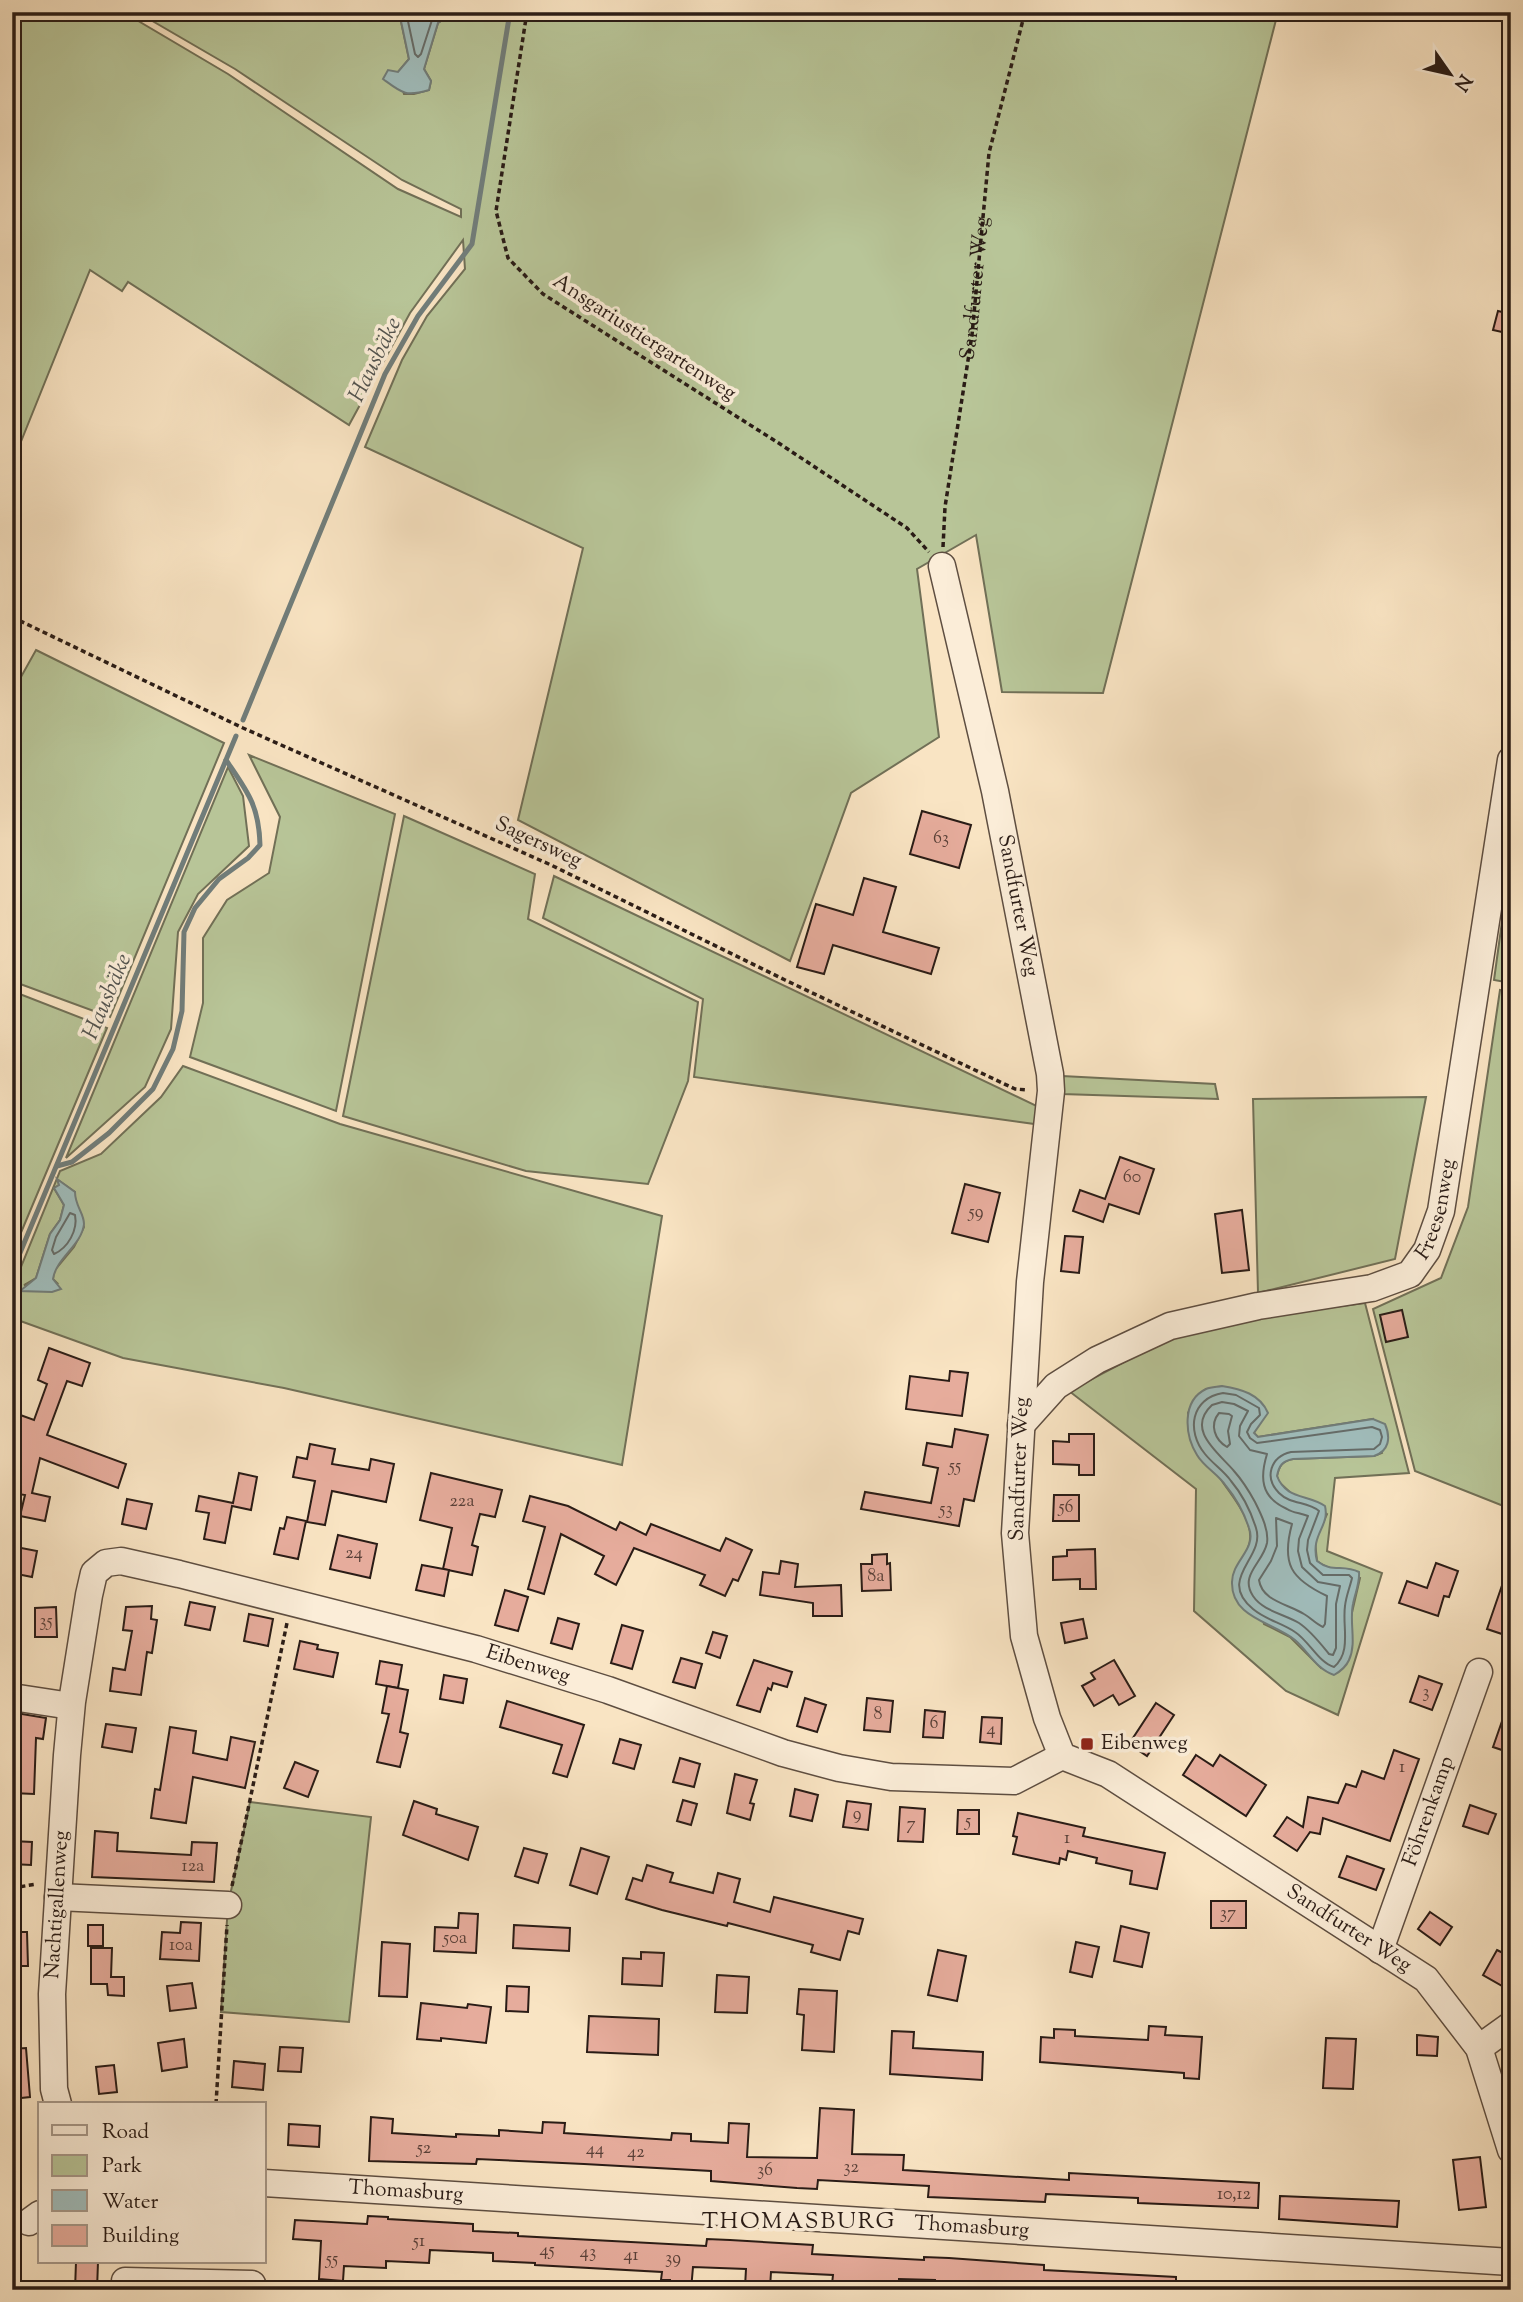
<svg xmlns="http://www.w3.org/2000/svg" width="1523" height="2302" font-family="'Sorts Mill Goudy',serif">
	<rect width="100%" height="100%" fill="#f9e4c3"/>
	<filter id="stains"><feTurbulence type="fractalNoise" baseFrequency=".00286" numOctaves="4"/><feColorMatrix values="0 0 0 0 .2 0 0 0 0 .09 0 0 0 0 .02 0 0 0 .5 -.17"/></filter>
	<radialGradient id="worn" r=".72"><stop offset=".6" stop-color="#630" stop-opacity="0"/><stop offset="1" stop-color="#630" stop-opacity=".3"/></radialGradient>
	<g fill="#b8c598" stroke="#717057" stroke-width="2" fill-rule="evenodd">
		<polygon points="12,12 123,12 228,74 398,189 461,217 461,209 402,180 235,69 137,12 399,12 409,59 398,72 404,94 414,94 429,90 431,81 424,69 438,23 455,12 1278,12 1103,693 1002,692 976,535 917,569 939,737 851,793 790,961 518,820 583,548 365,447 402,360 427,316 465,269 463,240 410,313 349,425 128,282 122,291 90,270 12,464"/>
		<polygon points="36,650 224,743 110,1017 12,981 12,693"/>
		<polygon points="249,755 395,814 336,1111 190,1057 203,1003 203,938 227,900 269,873 280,817"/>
		<polygon points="228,767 243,796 249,846 198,894 178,932 171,1029 145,1087 66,1158"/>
		<polygon points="404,816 535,874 528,919 698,1002 688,1081 648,1184 526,1171 343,1116"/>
		<polygon points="1511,856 1511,983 1494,980"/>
		<polygon points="554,876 1043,1109 1042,1125 694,1077 703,999 543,918"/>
		<polygon points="1500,990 1511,992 1511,1509 1415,1471 1373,1309 1441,1278 1468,1207"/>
		<polygon points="12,991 107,1028 12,1254"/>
		<path d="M 183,1066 L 340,1124 L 662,1216 L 622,1465 L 284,1388 L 123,1358 L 12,1318 L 12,1289 L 60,1171 L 101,1154 L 161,1097 ZM 58,1180 L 75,1192 L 75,1203 L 84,1227 L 74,1247 L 54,1271 L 53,1279 L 57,1283 L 24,1285 L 36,1278 L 50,1234 L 60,1220 L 64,1205 L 54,1188 L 59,1185 Z"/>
		<polygon points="1062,1076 1215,1084 1218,1099 1062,1094"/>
		<polygon points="1426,1097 1395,1259 1258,1293 1253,1099"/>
		<path d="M 1365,1303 L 1409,1473 L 1335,1478 L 1327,1551 L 1382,1573 L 1338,1715 L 1286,1691 L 1194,1611 L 1196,1489 L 1069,1391 L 1166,1340 L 1245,1318 ZM 1206,1389 L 1256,1428 L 1254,1433 L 1258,1437 L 1373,1419 L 1382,1453 L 1374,1456 L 1293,1459 C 1282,1461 1279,1466 1277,1476 L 1279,1482 L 1293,1495 L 1303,1498 L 1327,1514 L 1315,1541 L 1317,1561 C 1327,1570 1346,1572 1360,1578 L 1351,1617 L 1321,1668 L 1290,1637 L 1264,1624 L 1248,1548 C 1258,1524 1232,1497 1220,1478 C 1207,1458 1198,1434 1188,1413 L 1196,1397 Z"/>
		<polygon points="250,1802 371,1817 349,2022 221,2012 228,1905"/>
	</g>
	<g fill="#a0bdbc" stroke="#717d7a" stroke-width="2">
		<path d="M 399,12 L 455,12 L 438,23 L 424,69 L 431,81 L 429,90 C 405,97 402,93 383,79 L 388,70 L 398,72 L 409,59 Z"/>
		<path d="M 57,1179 L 75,1192 C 75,1206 84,1213 84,1224 C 82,1245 56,1258 53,1279 L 61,1289 L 52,1292 L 20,1291 L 36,1278 L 50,1234 L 60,1220 L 64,1205 L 54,1188 L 59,1185 Z"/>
		<path d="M 1222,1386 C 1241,1389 1260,1394 1268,1413 L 1254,1433 L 1258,1437 L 1373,1419 L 1385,1424 C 1391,1438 1389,1451 1374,1456 L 1293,1459 C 1282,1461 1279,1466 1277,1476 C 1286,1500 1308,1494 1325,1506 C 1330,1527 1310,1534 1317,1561 C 1332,1573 1343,1564 1359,1572 C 1360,1583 1355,1593 1353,1604 C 1349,1622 1357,1643 1349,1660 C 1346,1667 1341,1671 1334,1675 C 1316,1669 1308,1651 1295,1640 C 1273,1622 1231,1618 1232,1582 C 1232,1561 1257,1549 1249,1528 C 1244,1513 1236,1498 1226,1486 C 1218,1474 1204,1467 1197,1455 C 1185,1436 1181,1401 1206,1389 C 1211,1387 1217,1387 1222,1386 Z"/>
	</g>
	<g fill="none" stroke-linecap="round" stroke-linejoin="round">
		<g stroke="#656c69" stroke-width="2">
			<polyline points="406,12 415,54 418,57 421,54 432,20 444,12"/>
			<path d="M 70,1213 L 75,1215 C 78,1230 68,1248 54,1254 L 52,1250 L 56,1237 Z"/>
			<path d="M 1223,1393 L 1236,1395 L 1259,1408 L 1260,1415 L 1251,1424 L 1247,1432 L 1250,1438 L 1257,1443 L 1372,1427 L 1380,1430 L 1382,1437 L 1380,1444 L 1374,1449 L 1291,1452 C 1270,1457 1264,1478 1279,1493 C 1291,1505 1307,1501 1319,1511 L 1308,1540 L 1307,1550 L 1310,1563 L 1323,1575 L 1349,1575 L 1352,1578 C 1350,1587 1346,1596 1345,1606 C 1342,1626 1352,1652 1334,1667 C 1319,1663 1309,1641 1295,1632 C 1282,1623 1266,1620 1253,1609 C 1216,1578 1266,1558 1256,1528 C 1251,1512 1242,1494 1231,1481 C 1224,1471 1213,1464 1205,1454 C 1186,1431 1191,1398 1223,1393 Z"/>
			<path d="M 1222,1402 L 1234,1404 L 1248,1411 L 1240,1426 L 1239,1436 L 1250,1450 L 1267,1454 C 1260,1477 1260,1497 1287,1509 C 1293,1513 1301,1513 1308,1516 L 1299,1539 L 1298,1551 L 1302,1567 L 1318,1582 L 1340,1586 L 1336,1604 L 1336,1648 L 1333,1655 L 1329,1654 C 1320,1643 1311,1631 1299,1623 C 1284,1614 1263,1611 1253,1596 C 1239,1575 1263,1563 1267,1543 C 1269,1530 1261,1514 1255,1502 C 1249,1491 1242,1480 1234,1471 C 1219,1453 1185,1430 1212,1405 Z"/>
			<path d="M 1219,1413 L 1229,1414 L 1232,1416 L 1228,1431 L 1230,1444 L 1227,1447 C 1215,1440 1209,1425 1219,1413 Z"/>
			<path d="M 1276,1518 L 1292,1524 C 1281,1564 1291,1579 1327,1596 L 1325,1624 L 1323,1627 C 1316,1624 1311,1618 1304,1614 C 1288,1604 1262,1601 1259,1580 L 1271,1561 L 1277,1546 Z"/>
		</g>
		<g stroke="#717d7a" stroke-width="5">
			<polyline points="243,720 385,374 418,316 472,244 510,12"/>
			<path d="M 57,1166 L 72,1162 L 109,1133 L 153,1089 L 173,1049 L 182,1011 L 184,932 L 195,908 L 219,879 L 248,858 L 260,845 C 259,805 247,791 226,760"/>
			<polyline points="12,1272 236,736"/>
		</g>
	</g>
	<g fill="#e6ac9c" stroke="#2a1c16" stroke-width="2">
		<polygon points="1498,311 1511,314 1511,334 1493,330"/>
		<polygon points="922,811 971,825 959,868 910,854"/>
		<polygon points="864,878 896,887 883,932 939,948 931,974 833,945 824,974 797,967 816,904 853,915"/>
		<polygon points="1120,1157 1154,1169 1139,1214 1109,1204 1103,1222 1073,1211 1080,1190 1105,1199"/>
		<polygon points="965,1184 1000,1193 988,1242 952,1233"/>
		<polygon points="1242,1210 1249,1270 1222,1273 1215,1214"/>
		<polygon points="1065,1236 1083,1237 1079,1273 1061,1271"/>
		<polygon points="1402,1310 1408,1337 1386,1342 1380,1315"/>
		<polygon points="49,1348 90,1363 82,1386 67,1381 47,1435 126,1464 118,1488 40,1458 32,1493 50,1497 45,1521 20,1516 25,1495 12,1493 12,1412 34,1420 47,1384 38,1380"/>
		<polygon points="950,1371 968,1373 962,1416 906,1409 910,1376 949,1381"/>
		<polygon points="955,1429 988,1435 974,1501 964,1499 959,1526 861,1509 865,1492 931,1503 938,1468 923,1465 927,1443 952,1447"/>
		<polygon points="1069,1434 1094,1434 1094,1475 1079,1475 1079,1465 1053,1464 1053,1441 1069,1442"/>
		<polygon points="310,1444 335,1449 332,1464 369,1470 371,1459 394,1464 386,1502 332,1491 325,1525 307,1522 315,1481 293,1477 297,1457 307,1459"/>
		<polygon points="239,1473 257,1477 251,1510 232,1506 225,1543 204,1539 209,1513 196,1511 199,1496 233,1503"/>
		<polygon points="431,1473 502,1490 495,1517 480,1514 472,1545 478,1547 472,1575 443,1569 452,1528 420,1520"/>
		<polygon points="1054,1495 1079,1495 1079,1521 1053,1521"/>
		<polygon points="530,1496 568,1506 616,1530 620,1522 646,1535 651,1524 720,1551 726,1538 752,1550 738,1581 733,1579 725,1596 700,1585 705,1575 634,1548 616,1585 595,1574 604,1556 561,1534 544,1594 528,1589 545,1527 523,1521"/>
		<polygon points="127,1499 152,1504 146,1529 122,1524"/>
		<polygon points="287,1517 306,1521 298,1559 274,1554 280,1528 284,1529"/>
		<polygon points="338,1535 377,1544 370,1578 330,1569"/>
		<polygon points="16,1547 37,1551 32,1577 12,1573"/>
		<polygon points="1095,1549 1096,1589 1080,1589 1080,1579 1053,1580 1053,1557 1067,1556 1067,1550"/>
		<polygon points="887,1554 887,1564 890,1563 891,1590 862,1591 861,1564 872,1564 872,1555"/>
		<polygon points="781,1561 798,1564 795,1587 841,1585 842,1616 813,1616 813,1603 760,1595 763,1572 779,1574"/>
		<polygon points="1436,1563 1458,1571 1449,1597 1444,1596 1438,1616 1399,1603 1407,1581 1427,1588"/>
		<polygon points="422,1565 449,1570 444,1596 416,1590"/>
		<polygon points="1508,1568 1511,1569 1511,1637 1487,1629"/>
		<polygon points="505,1590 528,1597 518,1631 495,1625"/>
		<polygon points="190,1602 215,1607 210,1630 185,1625"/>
		<polygon points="152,1606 151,1619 157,1620 152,1653 147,1652 141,1695 110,1691 113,1668 125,1670 132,1631 123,1630 126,1607"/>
		<polygon points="56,1607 57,1637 35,1637 35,1608"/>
		<polygon points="249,1614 273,1619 268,1646 244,1641"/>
		<polygon points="558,1618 579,1624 572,1649 551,1643"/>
		<polygon points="1083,1619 1087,1638 1065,1643 1061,1623"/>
		<polygon points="622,1625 643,1631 632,1669 611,1663"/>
		<polygon points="713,1632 727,1636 720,1658 706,1653"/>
		<polygon points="300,1641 318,1645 317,1649 338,1653 333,1677 294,1669"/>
		<polygon points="681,1658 702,1664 695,1688 673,1682"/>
		<polygon points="754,1660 792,1672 787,1687 773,1683 771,1690 768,1688 760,1712 737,1705"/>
		<polygon points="1114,1660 1135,1696 1119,1705 1113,1695 1094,1706 1082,1686 1095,1679 1091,1673"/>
		<polygon points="380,1661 402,1665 398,1688 376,1684"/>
		<polygon points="444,1675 467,1679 463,1703 440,1699"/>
		<polygon points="1419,1676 1442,1684 1432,1710 1410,1702"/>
		<polygon points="387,1686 408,1690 400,1732 408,1734 400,1767 377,1762 389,1714 382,1713"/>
		<polygon points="805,1698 826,1705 817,1732 797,1726"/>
		<polygon points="867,1698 893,1701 890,1732 864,1730"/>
		<polygon points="507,1701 584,1725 567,1777 553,1773 562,1745 500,1727"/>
		<polygon points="1156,1703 1174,1715 1147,1756 1129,1744"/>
		<polygon points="1508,1704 1511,1705 1511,1753 1493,1747"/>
		<polygon points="925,1710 945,1712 943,1738 923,1737"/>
		<polygon points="16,1713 46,1718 43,1739 36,1738 34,1794 12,1793 12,1737"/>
		<polygon points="982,1717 1002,1718 1001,1744 980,1742"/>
		<polygon points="106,1724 136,1728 132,1752 102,1747"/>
		<polygon points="170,1727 196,1731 193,1753 227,1760 231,1737 255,1742 245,1788 193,1777 186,1823 151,1818 155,1789 160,1790"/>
		<polygon points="620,1739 641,1745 634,1769 613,1763"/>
		<polygon points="1394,1750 1419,1759 1390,1841 1323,1818 1320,1834 1310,1832 1297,1851 1274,1836 1287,1817 1303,1827 1308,1797 1338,1803 1346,1784 1356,1787 1362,1771 1384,1779"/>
		<polygon points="1196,1755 1213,1766 1220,1755 1266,1785 1246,1816 1183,1775"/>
		<polygon points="680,1758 700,1764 694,1787 673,1782"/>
		<polygon points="295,1762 318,1771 308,1797 284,1788"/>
		<polygon points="735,1774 757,1780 750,1803 754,1804 750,1820 727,1813"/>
		<polygon points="795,1789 818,1795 812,1821 790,1816"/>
		<polygon points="683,1800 697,1804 691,1825 677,1821"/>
		<polygon points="414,1801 437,1809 436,1814 478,1827 468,1860 403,1835"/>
		<polygon points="847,1801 871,1804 868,1830 843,1827"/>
		<polygon points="1470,1805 1496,1814 1488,1834 1463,1826"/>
		<polygon points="900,1807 925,1809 923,1842 898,1841"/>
		<polygon points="958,1810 979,1810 979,1834 957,1834"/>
		<polygon points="1018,1813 1085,1828 1083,1836 1165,1853 1157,1889 1130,1884 1132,1871 1096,1863 1097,1858 1068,1851 1066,1860 1060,1858 1059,1864 1013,1854 1017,1837 1013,1836"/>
		<polygon points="95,1831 118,1833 117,1851 191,1855 192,1842 217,1843 214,1882 92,1877"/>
		<polygon points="12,1841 32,1842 31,1865 12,1864"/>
		<polygon points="524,1848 547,1854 538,1883 515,1876"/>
		<polygon points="581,1848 609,1857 597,1894 570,1885"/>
		<polygon points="1347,1856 1384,1869 1376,1890 1339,1877"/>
		<polygon points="647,1865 673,1873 670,1882 713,1893 718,1873 740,1879 734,1902 770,1912 774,1897 863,1919 859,1934 848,1931 840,1960 811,1952 813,1945 728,1923 727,1926 662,1910 626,1899 633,1878 642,1881"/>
		<rect x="1211" y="1901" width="35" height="27"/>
		<polygon points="1430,1912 1452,1927 1440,1945 1418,1929"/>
		<polygon points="459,1913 478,1914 476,1953 434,1951 435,1927 458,1928"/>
		<polygon points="181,1922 201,1923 199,1961 160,1959 162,1932 180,1933"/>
		<rect x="88" y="1925" width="15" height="21"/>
		<polygon points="514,1925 570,1928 569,1951 513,1948"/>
		<polygon points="1121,1926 1149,1933 1142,1967 1114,1961"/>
		<polygon points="12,1932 27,1932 28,1966 12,1966"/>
		<polygon points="382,1942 410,1944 407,1997 379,1996"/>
		<polygon points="1076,1942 1099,1947 1092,1977 1070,1972"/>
		<polygon points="91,1948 112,1948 111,1977 124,1977 124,1996 108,1995 107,1984 91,1984"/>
		<polygon points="938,1950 966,1956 957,2001 928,1995"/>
		<polygon points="1497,1950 1511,1957 1511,1991 1483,1975"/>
		<polygon points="641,1952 664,1953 662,1986 622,1984 623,1958 641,1959"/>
		<polygon points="717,1975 749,1977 747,2013 715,2012"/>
		<polygon points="192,1983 196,2008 170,2011 167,1986"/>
		<polygon points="507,1986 529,1987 528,2012 506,2011"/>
		<polygon points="799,1989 837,1991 834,2052 802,2050 804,2015 797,2014"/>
		<polygon points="421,2003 467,2008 468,2004 491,2007 486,2043 441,2038 441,2041 417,2039"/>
		<polygon points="589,2016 659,2019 658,2055 587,2052"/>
		<polygon points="1149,2026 1166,2027 1165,2035 1202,2037 1199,2079 1184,2078 1184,2073 1040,2062 1041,2037 1054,2038 1054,2029 1075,2030 1075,2036 1148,2040"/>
		<polygon points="892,2031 914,2032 913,2048 983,2052 982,2080 890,2074"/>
		<polygon points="1417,2035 1438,2037 1437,2056 1417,2055"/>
		<polygon points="1326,2038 1356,2039 1353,2089 1323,2088"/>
		<polygon points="184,2039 187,2067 162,2071 158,2043"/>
		<polygon points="280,2047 303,2048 301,2072 278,2071"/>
		<polygon points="26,2048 30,2097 12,2099 12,2049"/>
		<polygon points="234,2061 265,2064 263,2090 232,2087"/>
		<polygon points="114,2065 117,2092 99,2094 96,2067"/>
		<polygon points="820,2108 854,2110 852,2154 904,2155 903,2170 1069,2180 1069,2173 1259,2183 1258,2208 1138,2203 1138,2198 1046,2194 1045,2202 928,2197 929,2186 818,2180 817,2189 797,2188 711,2181 711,2171 584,2164 477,2159 476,2164 369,2161 371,2117 393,2119 392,2133 456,2137 456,2134 499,2136 499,2130 542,2133 543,2122 565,2123 564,2133 671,2140 672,2133 691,2134 691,2141 728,2143 729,2123 749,2124 747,2157 817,2158"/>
		<polygon points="289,2124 320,2126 319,2147 288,2145"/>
		<polygon points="1480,2157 1486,2207 1459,2210 1453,2160"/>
		<polygon points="1280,2196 1399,2201 1397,2227 1279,2219"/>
		<polygon points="368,2216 388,2217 388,2219 473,2224 473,2231 518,2233 518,2236 706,2246 707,2239 730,2240 813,2245 812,2254 924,2260 924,2257 949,2258 1044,2265 1044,2270 1176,2277 1176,2290 959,2288 959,2290 935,2290 935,2280 899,2279 899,2287 855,2285 832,2284 833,2275 771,2272 770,2288 745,2287 746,2269 693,2267 691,2290 670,2290 670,2280 661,2280 662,2272 535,2265 535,2263 493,2261 493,2253 430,2250 429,2263 386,2261 386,2268 344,2266 343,2281 319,2279 321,2241 293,2239 295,2220 367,2224"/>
		<polygon points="76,2262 98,2262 97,2290 75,2290"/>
	</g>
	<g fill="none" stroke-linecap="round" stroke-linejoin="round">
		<g stroke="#5e4e41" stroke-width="29">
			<g id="minor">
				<path id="s2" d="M 942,566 L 995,791 L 1050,1074 L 1051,1091 L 1030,1282 L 1015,1533 L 1024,1636 L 1047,1718 L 1062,1756 L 1108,1774 L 1426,1979 L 1479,2048 L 1511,2150"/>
				<path id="s3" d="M 1021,1425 L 1056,1386 L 1097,1360 L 1170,1326 L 1258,1306 L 1372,1288 L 1410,1274 L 1427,1250 L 1441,1211 L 1511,760"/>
				<polyline points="12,1697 71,1706"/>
				<polyline points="58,1897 228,1905"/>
				<path id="s4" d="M 1380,1950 L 1479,1672"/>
				<polyline points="1479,2048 1511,2025"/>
				<path id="s5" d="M 58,2104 L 54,2089 L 52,1994 L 67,1755 L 72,1702 L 89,1595 L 94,1573 L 106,1563 L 121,1561 L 179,1574 L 476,1649 L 608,1690 L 783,1753 L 839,1768 L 891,1777 L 1014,1781 L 1062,1756"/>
				<path id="s6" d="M 264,2183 L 1511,2262"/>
				<polyline points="29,2222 40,2214"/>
				<polyline points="125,2281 252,2284"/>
			</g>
		</g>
		<g stroke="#2a1c16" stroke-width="3.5" stroke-dasharray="5 3.5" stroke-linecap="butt">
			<polyline points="527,12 496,211 508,258 543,294 777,442 907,528 929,552"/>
			<path id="s1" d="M 943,547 L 945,507 L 972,335 L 989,153 L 1025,12"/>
			<polyline points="12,617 243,728 551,865 785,980 1015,1089 1028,1090"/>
			<polyline points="232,1886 287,1623"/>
			<polyline points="12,1888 37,1884"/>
			<polyline points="216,2104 227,1925"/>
		</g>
		<use href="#minor" stroke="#fbedd8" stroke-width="26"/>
	</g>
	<rect fill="#8f2418" stroke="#fbedd8" stroke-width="2.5" x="1080" y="1737" width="14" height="14" rx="3.5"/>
	<g text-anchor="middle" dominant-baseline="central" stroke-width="7" stroke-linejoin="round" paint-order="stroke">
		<g font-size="18" fill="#594038">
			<text x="941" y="839">63</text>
			<text x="1132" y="1178">60</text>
			<text x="976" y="1213">59</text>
			<text x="955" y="1467">55</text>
			<text x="462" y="1502">22a</text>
			<text x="1066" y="1508">56</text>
			<text x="946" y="1510">53</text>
			<text x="354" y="1554">24</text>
			<text x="876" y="1577">8a</text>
			<text x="46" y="1622">35</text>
			<text x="1426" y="1693">3</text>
			<text x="878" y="1715">8</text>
			<text x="934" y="1724">6</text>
			<text x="991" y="1730">4</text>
			<text x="1402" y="1768">1</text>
			<text x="857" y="1815">9</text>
			<text x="968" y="1822">5</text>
			<text x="911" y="1825">7</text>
			<text x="1067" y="1839">1</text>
			<text x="193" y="1867">12a</text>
			<text x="1228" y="1914">37</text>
			<text x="455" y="1939">50a</text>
			<text x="181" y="1946">10a</text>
			<text x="424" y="2149">52</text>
			<text x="595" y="2150">44</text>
			<text x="636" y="2153">42</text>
			<text x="851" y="2168">32</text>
			<text x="765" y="2171">36</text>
			<text x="1234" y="2195">10,12</text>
			<text x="419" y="2242">51</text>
			<text x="547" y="2251">45</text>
			<text x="588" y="2253">43</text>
			<text x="631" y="2256">41</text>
			<text x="673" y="2259">39</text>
			<text x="332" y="2260">55</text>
		</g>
		<g font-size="21" fill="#2a1c16" stroke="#fbedd8">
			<text stroke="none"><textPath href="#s1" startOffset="261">Sandfurter Weg</textPath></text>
			<text transform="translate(644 338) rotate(33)">Ansgariustiergartenweg</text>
			<text transform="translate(538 843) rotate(25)">Sagersweg</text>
			<text stroke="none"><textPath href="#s2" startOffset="348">Sandfurter Weg</textPath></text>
			<text stroke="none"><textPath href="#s3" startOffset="499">Freesenweg</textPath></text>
			<text transform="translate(1020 1469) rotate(-88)">Sandfurter Weg</text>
			<text stroke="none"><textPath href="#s5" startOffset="985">Eibenweg</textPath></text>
			<text stroke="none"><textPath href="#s4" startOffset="147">Föhrenkamp</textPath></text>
			<text stroke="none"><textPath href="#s5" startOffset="200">Nachtigallenweg</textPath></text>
			<text stroke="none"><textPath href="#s2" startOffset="1545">Sandfurter Weg</textPath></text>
			<text stroke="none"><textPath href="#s6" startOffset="142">Thomasburg</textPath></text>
			<text stroke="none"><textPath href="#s6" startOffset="709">Thomasburg</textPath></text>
		</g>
		<g font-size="21" fill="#2a1c16" stroke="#fbedd8" text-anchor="start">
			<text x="1101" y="1744">Eibenweg</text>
		</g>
		<g font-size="23" font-style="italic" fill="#535450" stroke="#fbedd8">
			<text transform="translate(376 360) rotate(-64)">Hausbäke</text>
			<text transform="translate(108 997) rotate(-67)">Hausbäke</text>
		</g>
		<g font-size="23" letter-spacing="2" fill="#2a1c16" stroke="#fbedd8">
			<text x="799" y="2222">THOMASBURG</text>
		</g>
	</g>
	<rect width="1523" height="2302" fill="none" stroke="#f9e4c3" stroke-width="42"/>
	<rect x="14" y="14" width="1495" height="2274" fill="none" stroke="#2a1c16" stroke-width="3.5"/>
	<rect x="21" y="21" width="1481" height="2260" fill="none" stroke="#2a1c16" stroke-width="2"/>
	<rect x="38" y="2102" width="228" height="161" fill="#fbedd8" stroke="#a7998a" stroke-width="2"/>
	<rect x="52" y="2125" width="35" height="10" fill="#fbedd8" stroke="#a7998a" stroke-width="2"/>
	<text x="102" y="2138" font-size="21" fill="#2a1c16">Road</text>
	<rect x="52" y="2155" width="35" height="21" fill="#b8c598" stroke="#a7998a" stroke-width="2"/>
	<text x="102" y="2172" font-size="21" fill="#2a1c16">Park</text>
	<rect x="52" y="2190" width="35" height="21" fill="#a0bdbc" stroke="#a7998a" stroke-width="2"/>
	<text x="102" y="2208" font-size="21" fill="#2a1c16">Water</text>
	<rect x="52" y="2225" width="35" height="21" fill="#e6ac9c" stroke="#a7998a" stroke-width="2"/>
	<text x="102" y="2242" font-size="21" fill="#2a1c16">Building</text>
	<g transform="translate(1450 74) rotate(124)" stroke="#fbedd8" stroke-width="5" paint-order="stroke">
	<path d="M0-5L12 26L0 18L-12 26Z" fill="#2a1c16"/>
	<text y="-10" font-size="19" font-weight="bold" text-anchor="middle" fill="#2a1c16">N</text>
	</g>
	<rect width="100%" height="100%" filter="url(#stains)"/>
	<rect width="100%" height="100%" fill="url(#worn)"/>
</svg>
